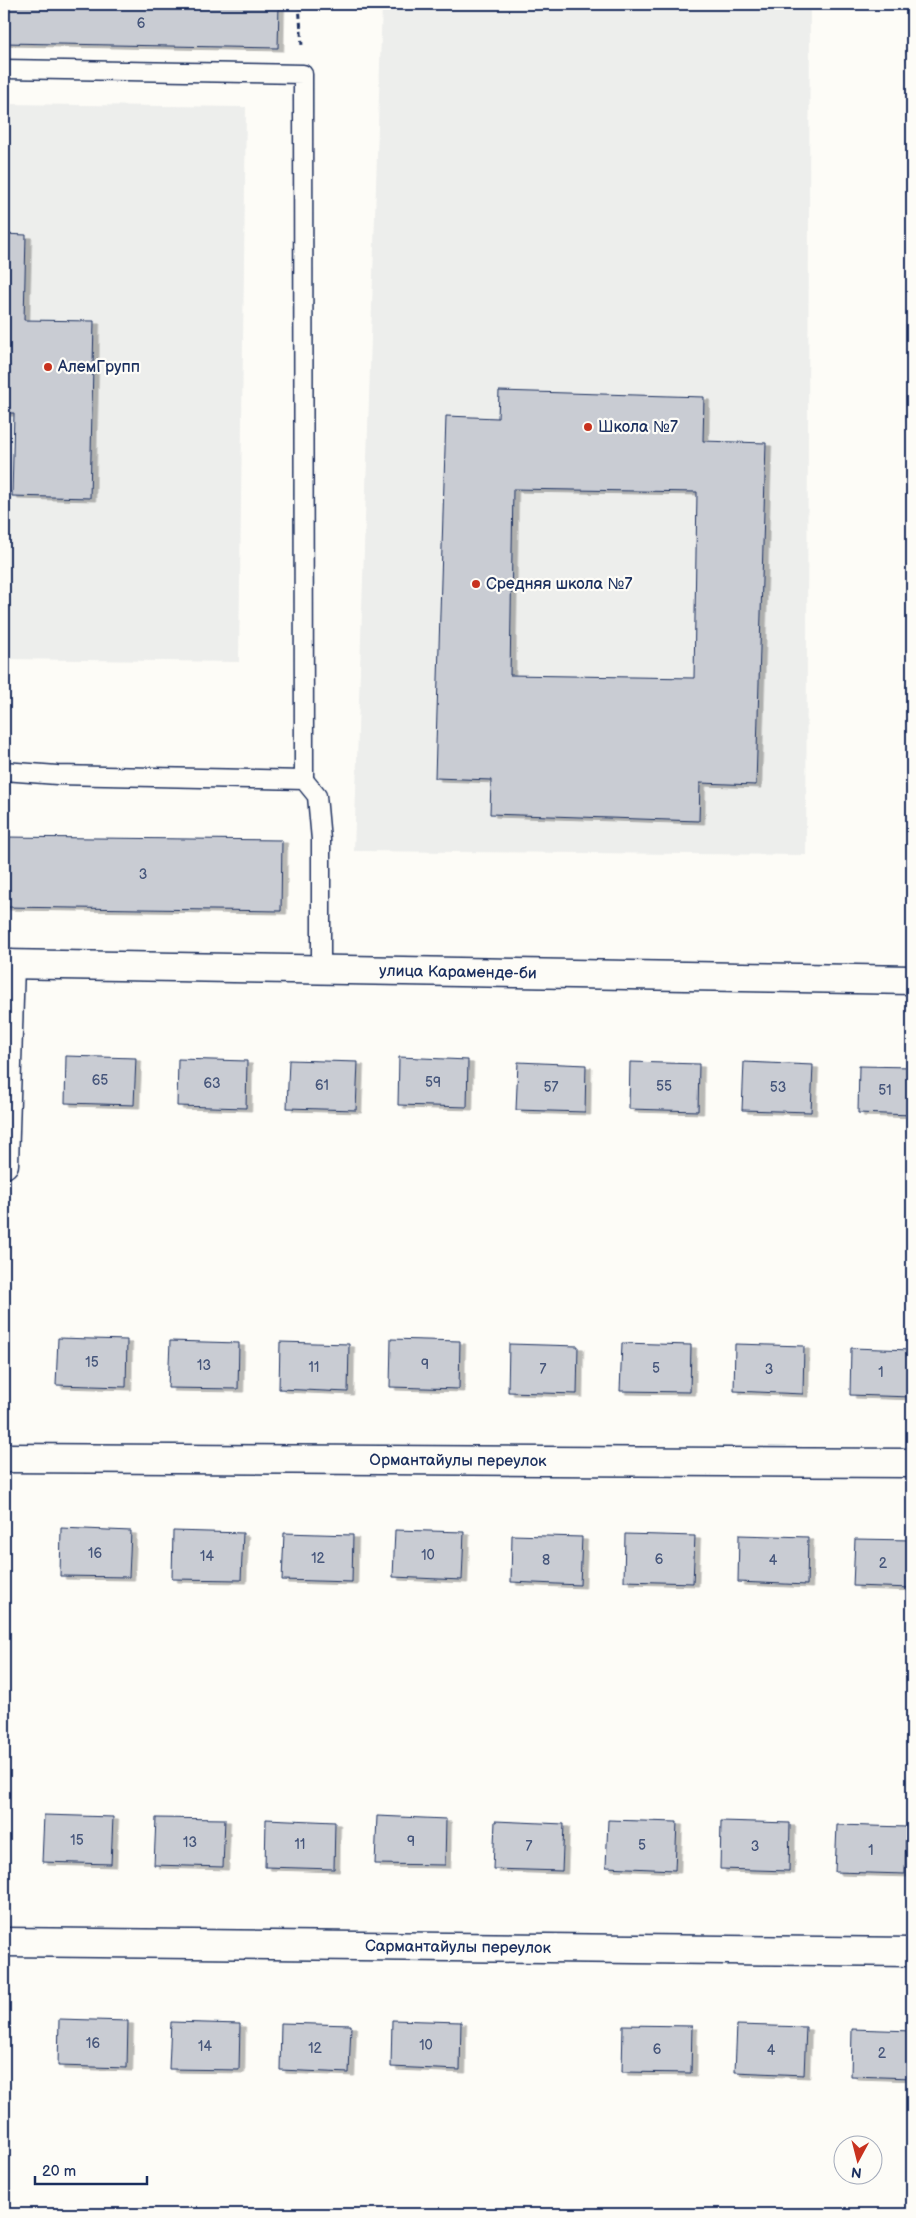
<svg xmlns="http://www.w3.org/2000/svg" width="916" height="2218" font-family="'Balsamiq Sans',sans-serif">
	<defs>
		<filter id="shadow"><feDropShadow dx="5.5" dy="3" stdDeviation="0" flood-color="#0004"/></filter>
	</defs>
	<rect width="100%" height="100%" fill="#fdfcf7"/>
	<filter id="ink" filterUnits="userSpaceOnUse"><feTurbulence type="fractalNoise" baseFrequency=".02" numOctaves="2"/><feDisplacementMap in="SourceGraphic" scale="10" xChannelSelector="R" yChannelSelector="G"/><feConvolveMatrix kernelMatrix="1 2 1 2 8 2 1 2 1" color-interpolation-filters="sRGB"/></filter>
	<g filter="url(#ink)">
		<g fill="#edeeec">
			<polygon points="382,4 810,4 806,855 354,851"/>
			<polygon points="4,104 246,107 239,662 4,659"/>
		</g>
		<g fill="#c9ccd3" stroke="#1b2f5e" fill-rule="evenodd" filter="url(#shadow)">
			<polygon points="4,4 279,4 278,48 4,43"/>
			<polygon points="4,234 26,235 24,320 94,321 90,498 12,496 14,413 4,413"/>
			<path d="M 499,391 L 704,397 L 703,441 L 766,443 L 756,785 L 700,783 L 699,821 L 490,814 L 491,780 L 435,778 L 446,416 L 498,418 ZM 513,489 L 697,492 L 694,678 L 510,675 Z"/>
			<polygon points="4,837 282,840 281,911 4,907"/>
			<polygon points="66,1056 136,1058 134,1105 65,1103"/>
			<polygon points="399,1057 468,1060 467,1107 398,1105"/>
			<polygon points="178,1059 247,1061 246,1108 177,1106"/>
			<polygon points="289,1060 358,1062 356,1110 287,1108"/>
			<polygon points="518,1062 586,1065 585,1112 516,1110"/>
			<polygon points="630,1062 699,1064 698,1111 629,1109"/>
			<polygon points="744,1062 813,1065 811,1112 742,1110"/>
			<polygon points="859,1066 912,1067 912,1115 858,1113"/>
			<polygon points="58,1338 127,1340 126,1387 56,1385"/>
			<polygon points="391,1339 460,1341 459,1389 390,1387"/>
			<polygon points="170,1341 239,1343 238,1389 168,1388"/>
			<polygon points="280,1342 349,1344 348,1392 279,1389"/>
			<polygon points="622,1343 691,1345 690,1392 620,1391"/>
			<polygon points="509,1344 578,1346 577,1394 508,1392"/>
			<polygon points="735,1344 804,1346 803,1394 734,1391"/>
			<polygon points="851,1348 912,1350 912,1397 850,1395"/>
			<polygon points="61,1528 131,1531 129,1577 60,1576"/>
			<polygon points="395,1530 464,1532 462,1580 393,1577"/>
			<polygon points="173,1531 243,1533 241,1580 172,1579"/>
			<polygon points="284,1533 353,1535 352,1582 282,1580"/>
			<polygon points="625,1534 695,1536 693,1583 624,1581"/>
			<polygon points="512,1535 582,1537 580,1585 511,1582"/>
			<polygon points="739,1535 808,1537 807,1585 738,1582"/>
			<polygon points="855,1539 912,1540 912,1588 853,1586"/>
			<polygon points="44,1815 113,1817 111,1864 42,1862"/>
			<polygon points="377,1816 446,1819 445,1865 375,1864"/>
			<polygon points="156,1818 225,1819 223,1867 154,1865"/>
			<polygon points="266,1819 335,1822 334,1869 265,1867"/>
			<polygon points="608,1820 677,1822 675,1870 606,1867"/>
			<polygon points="495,1821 564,1824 562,1871 493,1869"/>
			<polygon points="721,1821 790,1823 789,1871 720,1869"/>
			<polygon points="837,1825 906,1827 905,1874 835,1872"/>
			<polygon points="59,2019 128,2021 127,2068 58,2066"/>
			<polygon points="392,2020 461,2022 460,2070 391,2067"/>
			<polygon points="171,2022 240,2024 239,2070 169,2069"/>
			<polygon points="281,2023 351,2025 349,2073 280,2070"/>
			<polygon points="623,2025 692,2026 691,2073 622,2072"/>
			<polygon points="737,2025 806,2027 804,2075 735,2072"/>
			<polygon points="852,2029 912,2031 912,2078 851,2076"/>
		</g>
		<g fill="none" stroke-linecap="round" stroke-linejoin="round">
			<g stroke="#1b2f5e" stroke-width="21">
				<g id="lane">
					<polyline points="4,69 303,74 304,780"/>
					<polyline points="4,771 57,775 304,780 317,796 321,840 321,969"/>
				</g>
			</g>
			<g stroke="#1b2f5e" stroke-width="31">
				<g id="street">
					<polyline points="4,1164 10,964"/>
					<path id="s1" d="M 4,1458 L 912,1463"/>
					<path id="s2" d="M 4,1942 L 912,1952"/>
				</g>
			</g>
			<g stroke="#1b2f5e" stroke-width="31">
				<g id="secondary">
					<path id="s3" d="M 4,964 L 912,980"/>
				</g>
			</g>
			<polyline stroke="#1b2f5e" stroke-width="3" stroke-dasharray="5 4" stroke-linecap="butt" points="299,4 302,46"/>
			<use href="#lane" stroke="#fdfcf7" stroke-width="18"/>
			<use href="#street" stroke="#fdfcf7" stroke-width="28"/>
			<use href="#secondary" stroke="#fdfcf7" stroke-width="28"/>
		</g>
	</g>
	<g fill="#c8321e" stroke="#fdfcf7" stroke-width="2">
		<circle cx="48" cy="367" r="5"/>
		<circle cx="588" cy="427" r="5"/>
		<circle cx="476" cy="584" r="5"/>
	</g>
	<g text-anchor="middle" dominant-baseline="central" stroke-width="4.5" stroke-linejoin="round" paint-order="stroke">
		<g font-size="14" fill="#46567b">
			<text x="141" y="23">6</text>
			<text x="143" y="874">3</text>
			<text x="100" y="1080">65</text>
			<text x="433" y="1082">59</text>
			<text x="212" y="1083">63</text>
			<text x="322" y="1085">61</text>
			<text x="664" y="1086">55</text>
			<text x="551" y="1087">57</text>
			<text x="778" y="1087">53</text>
			<text x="885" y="1090">51</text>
			<text x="92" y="1362">15</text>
			<text x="425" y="1364">9</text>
			<text x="204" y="1365">13</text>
			<text x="314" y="1367">11</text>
			<text x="656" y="1368">5</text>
			<text x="543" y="1369">7</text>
			<text x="769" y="1369">3</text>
			<text x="881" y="1372">1</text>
			<text x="95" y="1553">16</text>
			<text x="428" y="1555">10</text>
			<text x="207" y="1556">14</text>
			<text x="318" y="1558">12</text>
			<text x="659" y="1559">6</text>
			<text x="546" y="1560">8</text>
			<text x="773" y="1560">4</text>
			<text x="883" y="1563">2</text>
			<text x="77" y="1840">15</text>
			<text x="411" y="1841">9</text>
			<text x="190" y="1842">13</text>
			<text x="300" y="1844">11</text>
			<text x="642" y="1845">5</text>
			<text x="529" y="1846">7</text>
			<text x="755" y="1846">3</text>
			<text x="871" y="1850">1</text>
			<text x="93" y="2043">16</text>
			<text x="426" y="2045">10</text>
			<text x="205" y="2046">14</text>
			<text x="315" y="2048">12</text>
			<text x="657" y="2049">6</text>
			<text x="771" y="2050">4</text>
			<text x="882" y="2053">2</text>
		</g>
		<g font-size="16" fill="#1b2f5e" stroke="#fdfcf7" text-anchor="start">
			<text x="58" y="367">АлемГрупп</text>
			<text x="598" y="427">Школа №7</text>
			<text x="486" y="584">Средняя школа №7</text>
		</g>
		<g font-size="16" fill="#1b2f5e" stroke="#fdfcf7">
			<text stroke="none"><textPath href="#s3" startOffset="454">улица Караменде-би</textPath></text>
			<text stroke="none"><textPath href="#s1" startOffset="454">Ормантайулы переулок</textPath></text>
			<text stroke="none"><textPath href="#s2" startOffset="454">Сармантайулы переулок</textPath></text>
		</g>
	</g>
	<rect width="916" height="2218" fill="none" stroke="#fdfcf7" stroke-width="20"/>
	<rect x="10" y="10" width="896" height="2198" fill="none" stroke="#1b2f5e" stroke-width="2" filter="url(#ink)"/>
	<g transform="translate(858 2160) rotate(187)"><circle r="24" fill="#fdfcf7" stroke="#a3aaba"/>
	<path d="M0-4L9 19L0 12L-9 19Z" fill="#c8321e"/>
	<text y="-8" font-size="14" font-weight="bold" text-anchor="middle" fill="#1b2f5e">N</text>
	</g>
	<path d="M35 2176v8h112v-8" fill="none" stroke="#1b2f5e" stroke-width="2.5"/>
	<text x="42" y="2176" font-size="15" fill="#1b2f5e" stroke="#fdfcf7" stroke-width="4" paint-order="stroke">20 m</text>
</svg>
